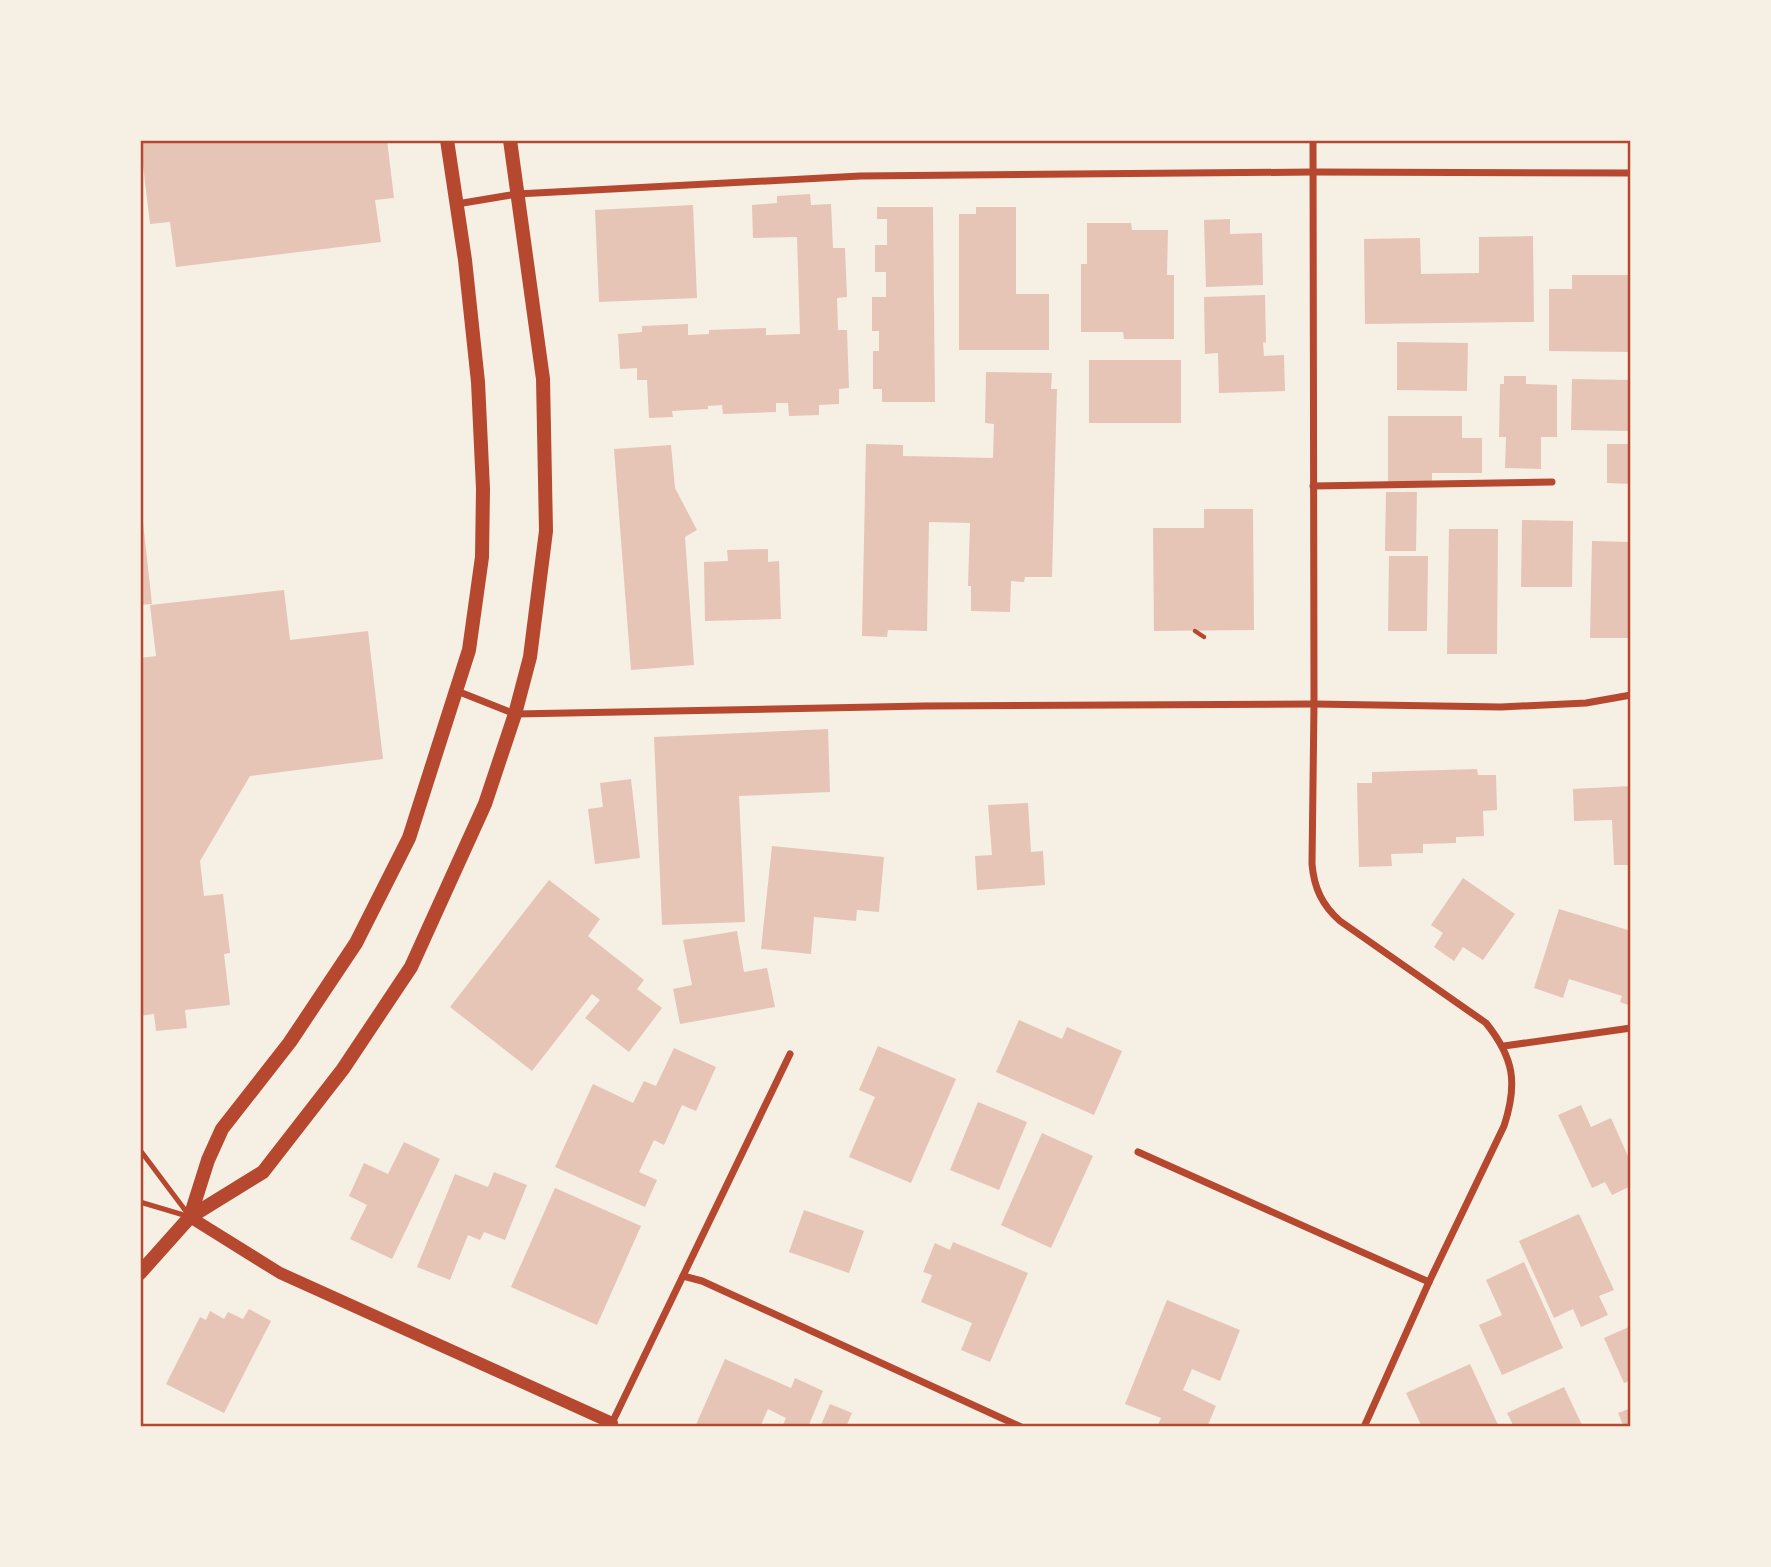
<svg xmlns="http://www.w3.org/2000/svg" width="1771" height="1567" font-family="'Varela Round',sans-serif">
	<rect width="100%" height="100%" fill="#f6efe4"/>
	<g fill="#e6c5b7">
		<polygon points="140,140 387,140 394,198 375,200 381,242 176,267 170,222 150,224"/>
		<polygon points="810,194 811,205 831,204 833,248 845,248 847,297 837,298 838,330 847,330 849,388 839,389 839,404 819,405 819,415 789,416 788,403 776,403 776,412 723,414 722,405 708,406 708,409 672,411 673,417 649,418 647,380 637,380 637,368 620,369 618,334 642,332 642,326 688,324 688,335 709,334 709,330 766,328 766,335 800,334 797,237 753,238 752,205 777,203 777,196"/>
		<polygon points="693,205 697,298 599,302 595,210"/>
		<polygon points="877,207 933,207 935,402 882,402 882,389 873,389 873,351 879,351 879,331 872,331 872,297 886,297 886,272 875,272 875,245 887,245 887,219 877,219"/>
		<polygon points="976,207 1016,207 1016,294 1049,294 1049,350 959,350 959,214 976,214"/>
		<polygon points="1230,219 1230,234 1262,233 1263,285 1206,287 1204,220"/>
		<polygon points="1087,223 1131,223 1132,230 1168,230 1167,275 1174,275 1174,339 1124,339 1123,332 1081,332 1081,264 1087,264"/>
		<polygon points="1533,236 1534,322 1365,324 1364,239 1420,238 1421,274 1479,273 1479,237"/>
		<polygon points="1572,275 1629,275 1631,352 1549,351 1549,289 1572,289"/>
		<polygon points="1265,295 1266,343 1263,342 1264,356 1284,355 1285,391 1219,393 1218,353 1205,354 1204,297"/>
		<polygon points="1397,342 1468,343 1467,391 1397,390"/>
		<rect x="1089" y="360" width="92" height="63"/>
		<polygon points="986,372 1052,373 1051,389 1057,389 1052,577 1025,577 1024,582 1011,581 1010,612 971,611 971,586 968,586 970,523 929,522 927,631 888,630 887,637 862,636 866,444 903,445 903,456 993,458 994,424 985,423"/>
		<polygon points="1504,376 1526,376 1526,384 1557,385 1557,437 1541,437 1541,469 1505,468 1506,437 1499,437 1500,384 1504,384"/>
		<polygon points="1572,379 1631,380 1631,431 1571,430"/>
		<polygon points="1388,416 1462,416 1462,438 1482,438 1482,473 1432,473 1432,484 1388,484"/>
		<polygon points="1607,444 1631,444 1631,484 1607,483"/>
		<polygon points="671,445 675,488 697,530 685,537 694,665 631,670 614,449"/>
		<polygon points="1386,492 1417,492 1416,551 1385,551"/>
		<polygon points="1204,509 1253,509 1254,630 1154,631 1153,528 1204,528"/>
		<polygon points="140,513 142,513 152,604 140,605"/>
		<polygon points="1522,520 1573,521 1572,587 1521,587"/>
		<polygon points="1449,529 1498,529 1497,654 1447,654"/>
		<polygon points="1592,541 1631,542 1631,638 1590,638"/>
		<polygon points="768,549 768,562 779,561 781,619 705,621 704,562 728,561 727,550"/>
		<polygon points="1389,556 1428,556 1427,631 1388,631"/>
		<polygon points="284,590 290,640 368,631 383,759 250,776 200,861 204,896 223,894 230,953 224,954 230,1005 185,1010 187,1028 156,1031 154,1014 140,1016 140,658 156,656 150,605"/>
		<polygon points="828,729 830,792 739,796 745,922 662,925 654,737"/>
		<polygon points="1477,769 1478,775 1496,775 1497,810 1483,811 1484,836 1456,837 1456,843 1423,844 1423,853 1391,854 1392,866 1359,867 1357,783 1372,783 1372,772"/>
		<polygon points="631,779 640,858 595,864 588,809 603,807 600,783"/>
		<polygon points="1631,786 1631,865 1614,865 1612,820 1574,821 1573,789"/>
		<polygon points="1028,803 1031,852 1043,851 1045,885 977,890 975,856 992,855 988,805"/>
		<polygon points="772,846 884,857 879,912 857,910 856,921 814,917 811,954 761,949"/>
		<polygon points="1463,878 1515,914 1483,960 1463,947 1454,961 1434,947 1443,933 1431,925"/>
		<polygon points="549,880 600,919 588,936 644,980 637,989 662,1008 629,1052 585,1018 600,1000 592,994 532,1071 450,1007"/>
		<polygon points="1559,909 1631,931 1631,1006 1620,1002 1622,996 1569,979 1563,998 1534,988"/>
		<polygon points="737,931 744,972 767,968 775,1007 680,1024 673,989 692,985 683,940"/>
		<polygon points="1019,1020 1062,1039 1067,1027 1122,1051 1094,1115 996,1072"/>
		<polygon points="878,1046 956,1079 911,1183 849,1157 875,1097 859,1090"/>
		<polygon points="674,1048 716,1067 696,1111 682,1105 664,1145 654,1140 639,1172 657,1180 645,1207 555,1167 593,1084 633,1103 644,1081 656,1086"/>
		<polygon points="978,1102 1027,1122 999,1190 950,1170"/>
		<polygon points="1581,1105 1591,1127 1611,1118 1631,1163 1631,1186 1612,1195 1605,1182 1592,1188 1558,1115"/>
		<polygon points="1042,1133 1093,1156 1051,1248 1001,1225"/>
		<polygon points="404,1142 440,1159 392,1259 350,1239 367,1205 349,1196 364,1163 388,1174"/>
		<polygon points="494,1172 527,1185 505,1240 484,1232 480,1240 468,1235 450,1280 417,1267 455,1174 488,1187"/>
		<polygon points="555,1188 641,1226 597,1325 511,1287"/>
		<polygon points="804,1210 864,1231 849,1273 789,1252"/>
		<polygon points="1579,1214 1614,1290 1599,1296 1608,1315 1581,1327 1573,1309 1554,1318 1519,1241"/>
		<polygon points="953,1242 1028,1273 990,1362 961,1350 972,1323 921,1302 932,1275 923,1272 935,1243 950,1250"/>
		<polygon points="1524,1262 1563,1348 1502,1375 1479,1325 1502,1315 1486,1280"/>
		<polygon points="1167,1300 1240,1330 1220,1381 1192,1369 1183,1390 1216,1406 1207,1427 1157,1427 1161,1418 1125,1404"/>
		<polygon points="249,1309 271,1321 224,1413 166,1384 200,1317 206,1320 210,1311 224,1319 228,1312 243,1319"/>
		<polygon points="1631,1326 1631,1380 1624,1383 1604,1338"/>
		<polygon points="725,1359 791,1388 795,1378 823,1391 808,1427 782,1427 786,1418 768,1409 760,1427 695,1427"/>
		<polygon points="1470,1364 1499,1427 1422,1427 1406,1393"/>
		<polygon points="1564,1387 1583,1427 1514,1427 1507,1413"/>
		<polygon points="830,1404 852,1413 846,1427 820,1427"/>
		<polygon points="1631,1408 1631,1427 1624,1427 1618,1413"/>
	</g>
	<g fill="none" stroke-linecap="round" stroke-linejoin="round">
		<polyline stroke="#b5482f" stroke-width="4.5" points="1195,631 1204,637"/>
		<g stroke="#b5482f" stroke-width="5">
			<polyline points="140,1150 188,1214"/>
			<polyline points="140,1202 187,1216"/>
		</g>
		<g stroke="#b5482f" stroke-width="7">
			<path d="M 1313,140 L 1314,704 L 1312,864 C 1314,888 1322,905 1340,921 L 1486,1023 C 1514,1058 1518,1083 1504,1126 L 1429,1282 L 1364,1427"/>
			<polyline points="457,204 517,194 860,176 1313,172 1631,173"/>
			<polyline points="1313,486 1552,482"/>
			<polyline points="457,691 515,714 924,706 1314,704 1501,707 1586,703 1631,695"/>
			<polyline points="1504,1046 1631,1028"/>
			<polyline points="1138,1152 1429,1282"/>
			<polyline points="683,1276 702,1281 1021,1427"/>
			<polyline points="612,1423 790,1054"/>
		</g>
		<polyline stroke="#b5482f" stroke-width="12" points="190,1217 280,1273 612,1423 610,1427"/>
		<g stroke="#b5482f" stroke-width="14">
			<polyline points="190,1217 208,1160 222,1129 290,1042 356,943 409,838 469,650 482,557 483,489 478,382 465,260 447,140"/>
			<polyline points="140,1273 190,1217 263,1172 343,1069 411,967 485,804 515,714 530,657 546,531 543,379 510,140"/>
		</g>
	</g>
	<rect width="1771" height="1567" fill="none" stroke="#f6efe4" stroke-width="284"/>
	<rect x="142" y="142" width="1487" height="1283" fill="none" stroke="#b5482f" stroke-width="2.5"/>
</svg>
